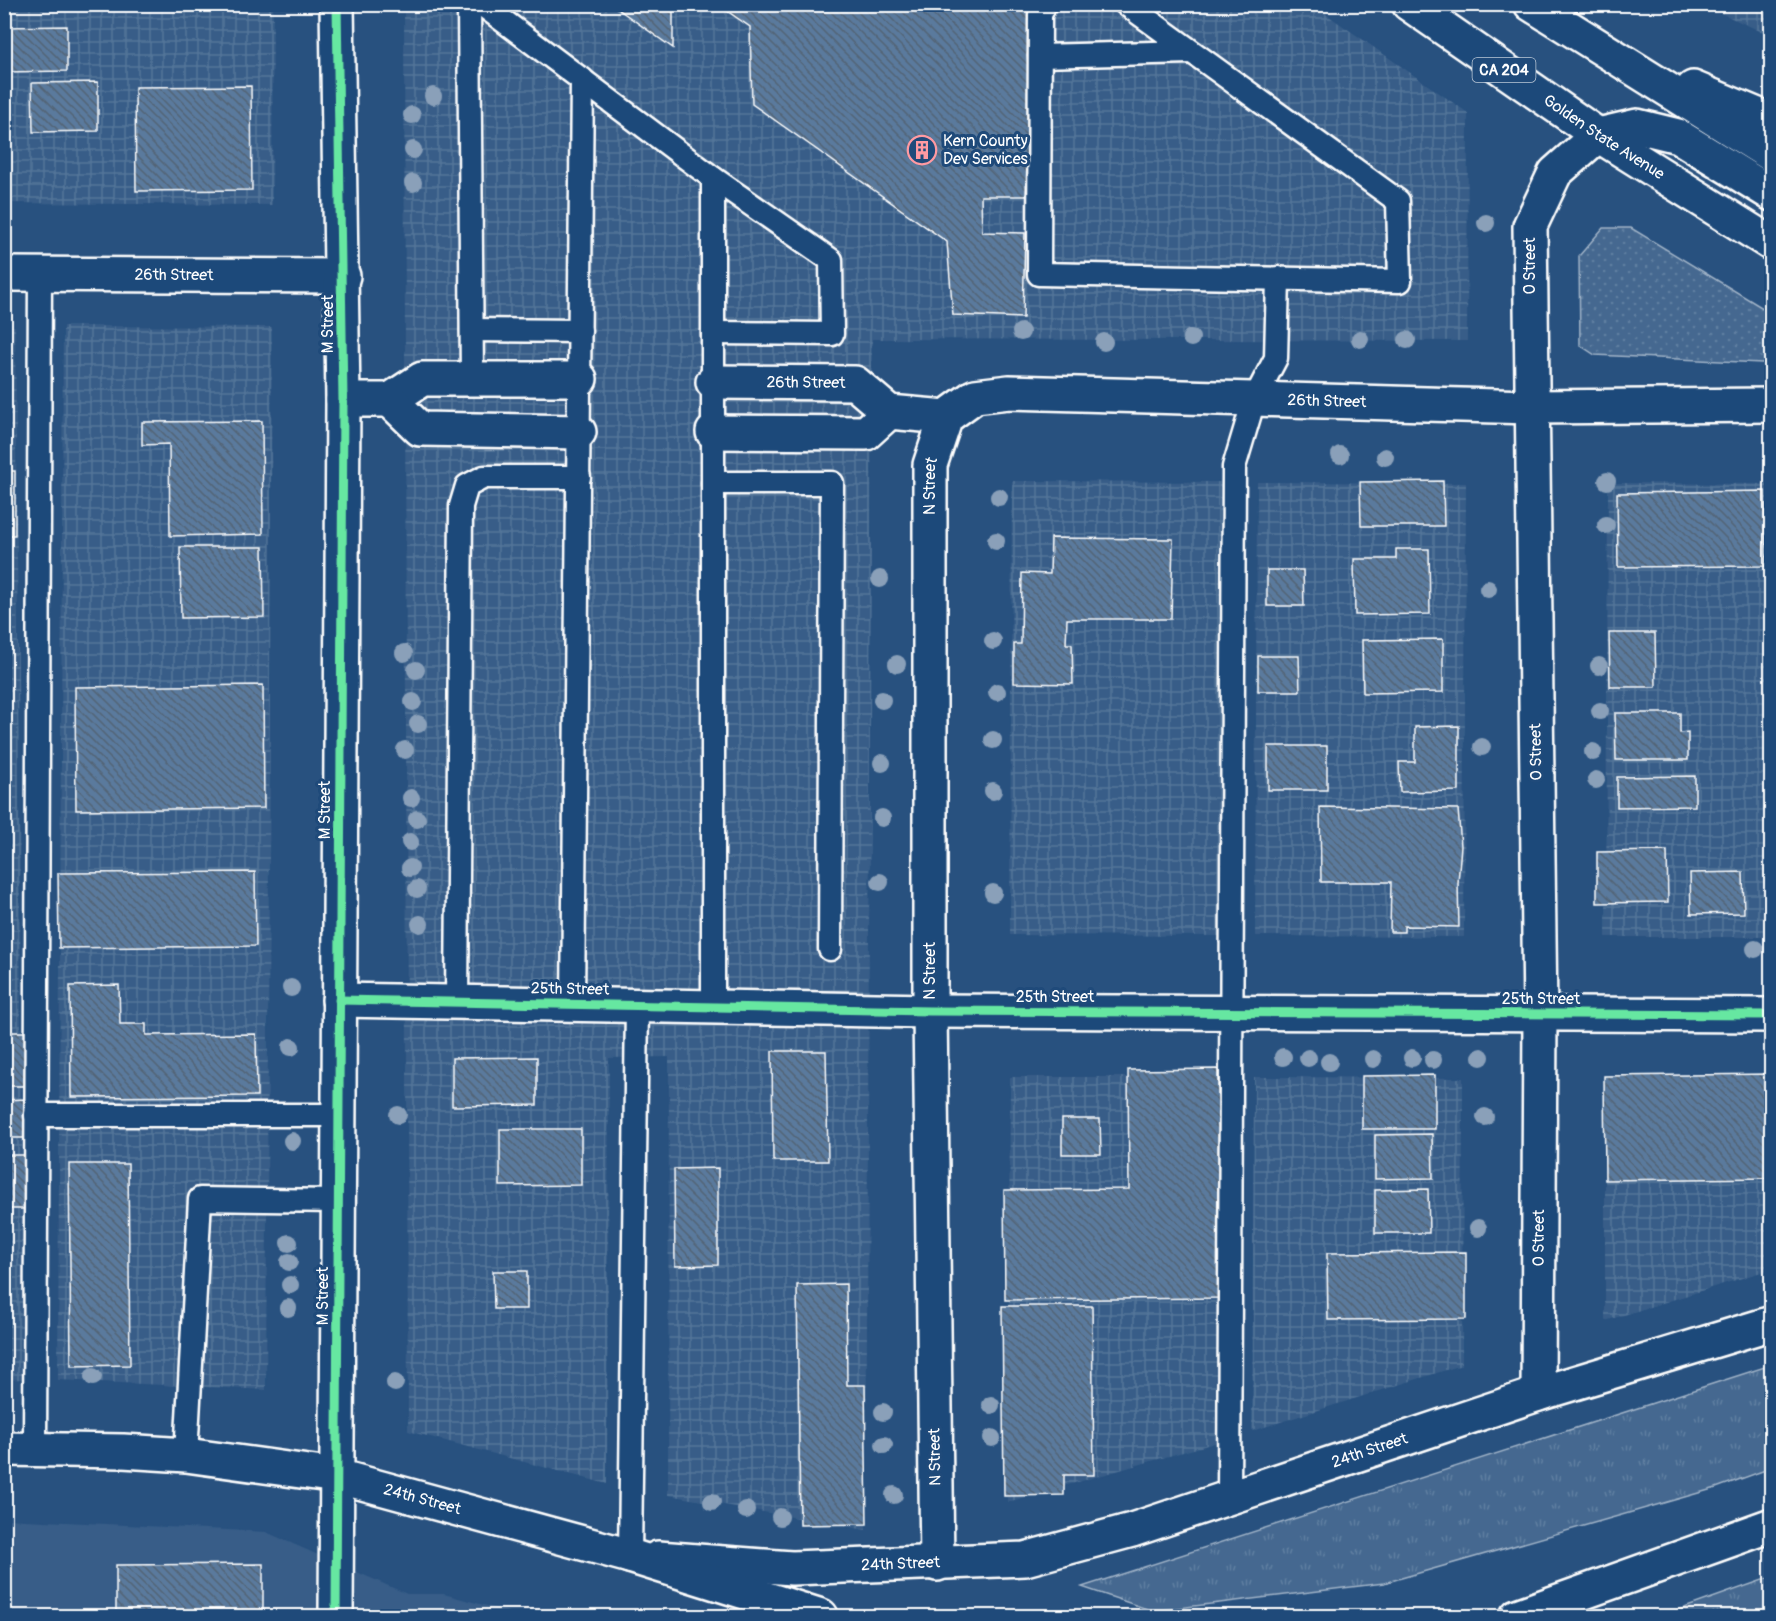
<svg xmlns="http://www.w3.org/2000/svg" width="1776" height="1621" font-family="Pangolin,sans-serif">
	<defs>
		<pattern id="industrial-grid" width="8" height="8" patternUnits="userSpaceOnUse" patternTransform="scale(1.5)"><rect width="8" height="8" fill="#375d88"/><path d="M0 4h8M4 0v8" fill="none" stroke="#55759a"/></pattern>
		<pattern id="grass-tufts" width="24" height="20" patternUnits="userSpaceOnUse" patternTransform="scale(1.5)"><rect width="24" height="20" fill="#446890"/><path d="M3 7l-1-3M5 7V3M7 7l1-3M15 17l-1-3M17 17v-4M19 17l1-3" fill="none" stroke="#607fa1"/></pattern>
		<pattern id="park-dots" width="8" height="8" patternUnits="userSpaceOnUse" patternTransform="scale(1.5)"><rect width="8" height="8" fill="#446890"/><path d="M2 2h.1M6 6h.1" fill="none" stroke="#607fa1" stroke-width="1.8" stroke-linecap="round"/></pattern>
		<pattern id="building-back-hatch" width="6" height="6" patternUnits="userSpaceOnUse" patternTransform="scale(1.5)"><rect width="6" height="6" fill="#5a7a9d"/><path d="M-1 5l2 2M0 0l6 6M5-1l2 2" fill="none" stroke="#536374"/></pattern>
	</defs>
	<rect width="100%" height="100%" fill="#28517f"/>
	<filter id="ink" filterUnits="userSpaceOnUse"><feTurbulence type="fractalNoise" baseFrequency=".0167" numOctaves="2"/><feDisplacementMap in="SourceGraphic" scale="12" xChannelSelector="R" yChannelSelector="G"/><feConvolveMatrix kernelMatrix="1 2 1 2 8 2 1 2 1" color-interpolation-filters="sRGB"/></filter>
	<g filter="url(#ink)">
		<polygon fill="#375d88" points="5,1519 266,1532 407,1594 444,1594 523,1616 5,1616"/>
		<g fill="url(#industrial-grid)">
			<polygon points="5,5 273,5 272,205 5,203"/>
			<polygon points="404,5 1313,5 1468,113 1467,341 872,339 866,1530 668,1495 669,1057 609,1058 607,1484 408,1431"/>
			<polygon points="1703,5 1771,5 1771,36"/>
			<polygon points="4,326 15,326 23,1254 22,1379 5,1380"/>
			<polygon points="63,326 272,327 266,1390 58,1380"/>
			<polygon points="1012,481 1222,482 1220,936 1010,935"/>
			<polygon points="1257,482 1466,483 1464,937 1255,936"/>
			<polygon points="1608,483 1771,484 1771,937 1606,937"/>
			<polygon points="1010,1077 1219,1077 1218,1442 1008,1502"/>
			<polygon points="1254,1077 1463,1078 1462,1365 1252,1431"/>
			<polygon points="1605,1079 1771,1079 1771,1269 1605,1321"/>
		</g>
		<g fill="url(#grass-tufts)" stroke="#a2b4c8" stroke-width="1.5">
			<polygon points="1771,1365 1771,1468 1716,1488 1384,1583 1153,1611 1082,1587"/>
			<polygon points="1771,1577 1771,1616 1662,1616"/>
		</g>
		<polygon fill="url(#park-dots)" stroke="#a2b4c8" stroke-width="1.5" points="1603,228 1631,228 1771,313 1771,356 1762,363 1595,355 1580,345 1579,256"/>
		<g fill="url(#building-back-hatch)" stroke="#fff" stroke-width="1.5">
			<polygon points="611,4 673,4 673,48"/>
			<polygon points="717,4 1032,4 1026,196 981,196 982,232 1025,233 1023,318 953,315 947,242 752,104 750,27"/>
			<polygon points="67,26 67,71 4,72 4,27"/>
			<polygon points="98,82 98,131 33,132 32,83"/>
			<polygon points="251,86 252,190 136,191 135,87"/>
			<rect x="4" y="113" width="5" height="38"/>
			<polygon points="262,421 263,534 170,536 169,444 142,445 142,422"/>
			<rect x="4" y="471" width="11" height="64"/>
			<polygon points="1443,481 1444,526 1361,526 1360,482"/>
			<polygon points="1765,491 1766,566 1618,567 1617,493"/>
			<polygon points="1051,538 1173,539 1171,619 1067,619 1066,644 1072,644 1073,684 1014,683 1014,644 1021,644 1022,573 1050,574"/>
			<polygon points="180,547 263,547 264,617 181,618"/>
			<polygon points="1396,549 1429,549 1430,614 1355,615 1354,559 1396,559"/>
			<polygon points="1267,570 1303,570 1304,606 1267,606"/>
			<polygon points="1609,633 1655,633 1656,687 1610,687"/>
			<polygon points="1443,639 1443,692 1363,693 1362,640"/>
			<polygon points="1258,656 1299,656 1300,691 1258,691"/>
			<polygon points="263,685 264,808 76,810 75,687"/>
			<polygon points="1615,713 1680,713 1680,733 1688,732 1688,760 1616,760"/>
			<polygon points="1459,726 1459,791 1400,792 1399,762 1415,762 1415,727"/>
			<rect x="1268" y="746" width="59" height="44"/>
			<polygon points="1695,776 1695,806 1617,807 1617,777"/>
			<polygon points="1320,807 1458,809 1461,846 1458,883 1459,927 1404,926 1404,932 1390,932 1391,882 1321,882"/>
			<polygon points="1667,851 1668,902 1597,903 1597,852"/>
			<polygon points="255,872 256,946 59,948 58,873"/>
			<polygon points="1743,872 1744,913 1691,914 1690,873"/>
			<polygon points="119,985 120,1024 146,1024 146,1035 256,1034 257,1096 71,1097 70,986"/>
			<polygon points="4,1032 29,1032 30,1086 4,1086"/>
			<polygon points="772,1051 826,1051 828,1161 773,1161"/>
			<polygon points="537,1057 537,1105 452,1106 452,1058"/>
			<polygon points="1218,1069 1220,1298 1005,1300 1004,1190 1129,1189 1128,1070"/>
			<polygon points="1772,1074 1772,1178 1605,1180 1604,1076"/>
			<polygon points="1435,1075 1435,1129 1362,1129 1362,1076"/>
			<polygon points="27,1099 27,1138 4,1138 4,1100"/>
			<polygon points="1062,1119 1100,1119 1101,1154 1062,1154"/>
			<polygon points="500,1129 581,1129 581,1185 500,1186"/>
			<polygon points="1432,1134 1433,1178 1375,1179 1375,1135"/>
			<polygon points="4,1155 24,1155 25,1209 4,1209"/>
			<polygon points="69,1164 128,1164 130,1365 71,1366"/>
			<polygon points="718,1168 718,1265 675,1266 674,1169"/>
			<polygon points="1428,1189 1429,1233 1375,1233 1375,1190"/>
			<polygon points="1466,1252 1466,1319 1328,1320 1327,1253"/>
			<polygon points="493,1271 527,1271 527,1309 494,1309"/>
			<polygon points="846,1284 847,1385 865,1385 867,1524 800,1525 797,1285"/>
			<polygon points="1002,1306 1092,1306 1094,1475 1064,1475 1064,1495 1004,1496"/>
			<polygon points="263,1564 263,1616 116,1616 116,1565"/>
		</g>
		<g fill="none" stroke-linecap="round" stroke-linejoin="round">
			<g stroke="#fff" stroke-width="27">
				<g id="lane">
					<polyline points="469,4 472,379"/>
					<polyline points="481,4 713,178 713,1007"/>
					<polyline points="1045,4 1040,15 1039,274 1400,281 1398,201 1126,4"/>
					<polyline points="1040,56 1191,52"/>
					<polyline points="472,330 580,331"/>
					<polyline points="713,333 832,334 831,260 713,178"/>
					<polyline points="713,483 832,483 830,949"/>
					<polyline points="457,1002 461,506 467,486 484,477 579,477"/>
					<polyline points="573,1004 582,79"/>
					<polyline points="36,1115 339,1115"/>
					<polyline points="35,1448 40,274"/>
					<polyline points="186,1455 200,1199 338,1201"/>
					<polyline points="1229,1498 1234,467 1254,400 1276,358 1278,278"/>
					<polyline points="630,1556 637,1005"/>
				</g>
			</g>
			<g stroke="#fff" stroke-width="38">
				<g id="street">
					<path id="s1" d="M 4,274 L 343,276"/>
					<path id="s2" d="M 713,382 L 855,383 L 889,412 L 946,417 L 975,396 L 1009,392 L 1530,407 L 1772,405"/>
					<polyline points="343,400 390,400 422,379 580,379"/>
					<polyline points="390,400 420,429 579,432"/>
					<polyline points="713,432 866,433 889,412"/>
					<polyline points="339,1000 930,1011 1772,1015"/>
					<path id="s3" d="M 1538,1394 L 1540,1014 L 1530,226 L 1555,173 L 1598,135"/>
					<path id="s4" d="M 937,1564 L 930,1011 L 930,465 L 946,417"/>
				</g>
			</g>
			<g stroke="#fff" stroke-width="38">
				<g id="secondary">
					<path id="s5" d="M 658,1558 L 792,1568 L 1025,1559 L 1132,1530 L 1538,1394 L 1772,1323"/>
					<polyline points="336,1616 343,400 337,4"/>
				</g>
			</g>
			<g stroke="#fff" stroke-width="38">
				<g id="primary">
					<path id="s6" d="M 4,1449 L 123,1451 L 186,1455 L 337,1476 L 630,1556"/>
				</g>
			</g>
			<g stroke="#fff" stroke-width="38">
				<g id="highway">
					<path id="s7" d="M 1409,4 L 1598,135 L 1772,244"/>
					<polyline points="1531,4 1772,155"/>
					<polyline points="1693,88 1772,121"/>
					<polyline points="1598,135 1637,126 1678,136 1772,194"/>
					<polyline points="630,1556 821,1616"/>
					<polyline points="1517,1616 1772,1525"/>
				</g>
			</g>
			<use href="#lane" stroke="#1f4a7a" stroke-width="22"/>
			<use href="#street" stroke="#1f4a7a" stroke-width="33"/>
			<use href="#secondary" stroke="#1f4a7a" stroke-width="33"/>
			<use href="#primary" stroke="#1f4a7a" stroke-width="33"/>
			<use href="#highway" stroke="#1f4a7a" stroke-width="33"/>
			<g stroke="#1f4a7a" stroke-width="13">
				<g id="cycleway">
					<polyline points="339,1000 930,1011 1772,1015"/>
					<polyline points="336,1616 343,400 337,4"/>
				</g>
			</g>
			<use href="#cycleway" stroke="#66e7a1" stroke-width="9"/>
		</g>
		<g fill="#8aa0b9">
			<circle cx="433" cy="96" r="9"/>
			<circle cx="412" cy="115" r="9"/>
			<circle cx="413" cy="150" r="9"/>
			<circle cx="413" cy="183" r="9"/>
			<circle cx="1486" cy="223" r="9"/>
			<circle cx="1021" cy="332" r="9"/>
			<circle cx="1191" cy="338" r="9"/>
			<circle cx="1360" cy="339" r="9"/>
			<circle cx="1407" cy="340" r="9"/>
			<circle cx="1104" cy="342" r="9"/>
			<circle cx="1340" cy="455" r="9"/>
			<circle cx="1385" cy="457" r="9"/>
			<circle cx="1607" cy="481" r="9"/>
			<circle cx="999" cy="497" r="9"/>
			<circle cx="1606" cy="525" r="9"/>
			<circle cx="996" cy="541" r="9"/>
			<circle cx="880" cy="579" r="9"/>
			<circle cx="1488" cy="589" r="9"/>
			<circle cx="993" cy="641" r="9"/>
			<circle cx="404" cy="653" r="9"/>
			<circle cx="897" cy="664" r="9"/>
			<circle cx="1599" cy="666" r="9"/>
			<circle cx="416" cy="670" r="9"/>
			<circle cx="997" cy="692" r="9"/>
			<circle cx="882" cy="700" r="9"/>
			<circle cx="413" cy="702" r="9"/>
			<circle cx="1600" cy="711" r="9"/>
			<circle cx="418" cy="724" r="9"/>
			<circle cx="993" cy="740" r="9"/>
			<circle cx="1482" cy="747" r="9"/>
			<circle cx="405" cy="750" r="9"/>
			<circle cx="1593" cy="752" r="9"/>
			<circle cx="882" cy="763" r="9"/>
			<circle cx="1596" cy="780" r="9"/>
			<circle cx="993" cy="791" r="9"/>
			<circle cx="411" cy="798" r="9"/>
			<circle cx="882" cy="818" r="9"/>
			<circle cx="417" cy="819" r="9"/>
			<circle cx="410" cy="842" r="9"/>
			<circle cx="410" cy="868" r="9"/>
			<circle cx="880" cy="882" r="9"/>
			<circle cx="417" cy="889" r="9"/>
			<circle cx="993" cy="893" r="9"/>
			<circle cx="420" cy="924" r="9"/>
			<circle cx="1755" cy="949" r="9"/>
			<circle cx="291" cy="988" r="9"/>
			<circle cx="291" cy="1047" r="9"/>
			<circle cx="1283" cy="1057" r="9"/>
			<circle cx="1481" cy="1057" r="9"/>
			<circle cx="1308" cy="1058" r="9"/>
			<circle cx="1412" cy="1058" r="9"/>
			<circle cx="1373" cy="1059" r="9"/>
			<circle cx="1433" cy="1060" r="9"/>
			<circle cx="1329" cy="1062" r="9"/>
			<circle cx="398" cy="1115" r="9"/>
			<circle cx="1485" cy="1117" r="9"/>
			<circle cx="292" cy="1141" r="9"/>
			<circle cx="1478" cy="1228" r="9"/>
			<circle cx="289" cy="1243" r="9"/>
			<circle cx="289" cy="1262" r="9"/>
			<circle cx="290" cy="1285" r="9"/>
			<circle cx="288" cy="1308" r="9"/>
			<circle cx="93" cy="1377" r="9"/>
			<circle cx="395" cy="1383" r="9"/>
			<circle cx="991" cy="1405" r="9"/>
			<circle cx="883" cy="1412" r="9"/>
			<circle cx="992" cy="1438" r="9"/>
			<circle cx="884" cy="1445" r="9"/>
			<circle cx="894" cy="1495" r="9"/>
			<circle cx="712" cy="1502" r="9"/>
			<circle cx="746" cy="1510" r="9"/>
			<circle cx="780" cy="1517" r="9"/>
		</g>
	</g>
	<defs>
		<g id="building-ring" transform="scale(1.5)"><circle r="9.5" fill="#1f4a7a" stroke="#ff9aa2" stroke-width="1.5"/><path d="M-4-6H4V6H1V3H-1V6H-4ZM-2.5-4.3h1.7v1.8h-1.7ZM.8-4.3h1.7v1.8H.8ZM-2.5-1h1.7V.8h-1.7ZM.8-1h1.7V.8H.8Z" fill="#ff9aa2"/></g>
	</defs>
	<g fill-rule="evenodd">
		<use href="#building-ring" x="922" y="150"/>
	</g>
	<g text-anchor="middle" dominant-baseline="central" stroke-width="6" stroke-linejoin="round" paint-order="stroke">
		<rect fill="#1f4a7a" stroke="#bcc9d7" stroke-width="1.5" x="1472.5" y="58" width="63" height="24" rx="4.5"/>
		<g font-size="15" font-weight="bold" fill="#fff">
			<text x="1504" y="70">CA 204</text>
		</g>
		<g font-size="16" fill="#fff" stroke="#1f4a7a">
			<text stroke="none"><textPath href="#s7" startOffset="236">Golden State Avenue</textPath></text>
			<text transform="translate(1530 266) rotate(-90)">O Street</text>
			<text stroke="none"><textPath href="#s1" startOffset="170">26th Street</textPath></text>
			<text transform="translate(328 324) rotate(-90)">M Street</text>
			<text stroke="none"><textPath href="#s2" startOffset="93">26th Street</textPath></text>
			<text stroke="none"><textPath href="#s2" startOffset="632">26th Street</textPath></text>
			<text stroke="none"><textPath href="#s4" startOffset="1078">N Street</textPath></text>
			<text transform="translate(1536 752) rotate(-91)">O Street</text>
			<text transform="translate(325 810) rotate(-90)">M Street</text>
			<text transform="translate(930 971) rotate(-90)">N Street</text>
			<text transform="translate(570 989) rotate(1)">25th Street</text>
			<text x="1055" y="997">25th Street</text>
			<text x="1541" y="999">25th Street</text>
			<text stroke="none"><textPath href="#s3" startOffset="156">O Street</textPath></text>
			<text transform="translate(323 1296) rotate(-90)">M Street</text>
			<text stroke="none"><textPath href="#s5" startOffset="729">24th Street</textPath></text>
			<text transform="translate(935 1457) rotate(-91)">N Street</text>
			<text stroke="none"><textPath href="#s6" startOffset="423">24th Street</textPath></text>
			<text stroke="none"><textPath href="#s5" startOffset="243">24th Street</textPath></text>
		</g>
		<g font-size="16" fill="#fff" stroke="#1f4a7a" text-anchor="start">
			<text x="943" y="141">Kern County<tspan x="943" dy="18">Dev Services</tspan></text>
		</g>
	</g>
	<rect width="1776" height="1621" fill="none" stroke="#1f4a7a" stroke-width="24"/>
	<rect x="12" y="12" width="1752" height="1597" fill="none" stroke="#fff" stroke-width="2" filter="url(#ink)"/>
</svg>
